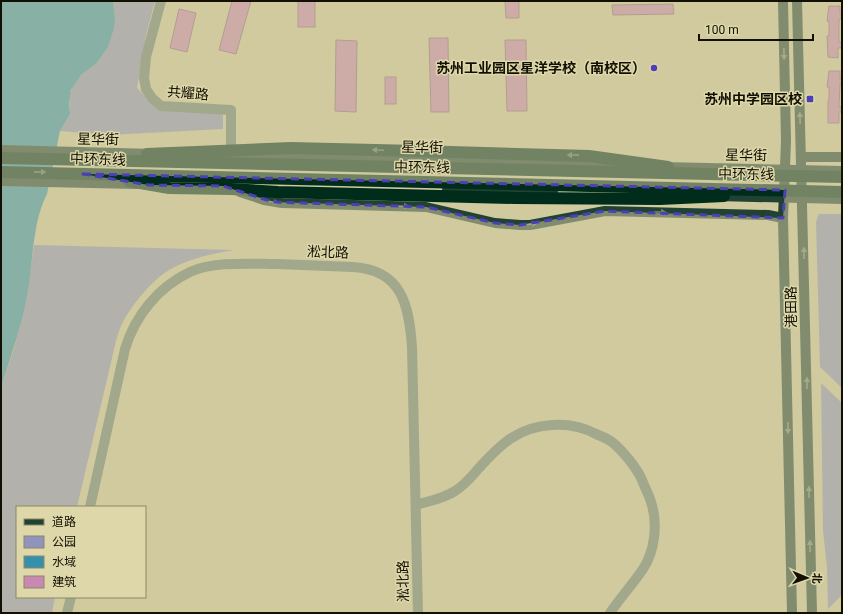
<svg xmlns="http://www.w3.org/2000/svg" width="843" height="614" font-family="Roboto,'Noto Sans SC',sans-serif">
	<rect width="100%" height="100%" fill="#d0ca9e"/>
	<g fill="#9093bb">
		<polygon points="113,1 155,1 146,35 137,88 158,109 223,113 223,129 109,135 60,131 70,114 69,96 75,82 81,75 97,63 108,47 115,17"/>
		<polygon points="819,214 842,214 842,388 820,367 816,222 818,216"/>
		<path d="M 34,245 L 234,250 C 211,254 186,259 166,272 C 151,282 133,304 124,320 C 120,327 118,334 116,341 L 77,507 L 17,507 L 17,597 L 55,597 L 52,613 L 1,613 L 1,387 L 14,349 L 27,295 Z"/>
		<polygon points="821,383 842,403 842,595 828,609 827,568 823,530"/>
	</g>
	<path fill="#3490ac" d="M 1,1 L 113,1 L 115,17 L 114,28 L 108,47 L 97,63 L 81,75 L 71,90 L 69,103 L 70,114 L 60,131 L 47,194 C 32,222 33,265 27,296 C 21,327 11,357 1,387 Z"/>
	<g fill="#c988b1" stroke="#8e687f">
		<polygon points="232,1 251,1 236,54 219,50"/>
		<rect x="298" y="1" width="17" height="26"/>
		<polygon points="505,1 519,1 519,18 506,18"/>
		<polygon points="673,4 674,14 613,15 612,5"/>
		<polygon points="829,6 840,6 840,14 842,14 842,19 839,19 839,42 842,42 842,48 838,48 838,58 828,57 827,36 829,36 829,21 827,21"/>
		<polygon points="179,9 196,13 187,52 170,48"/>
		<polygon points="429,38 448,38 449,112 431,112"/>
		<polygon points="336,40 357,41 356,112 335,111"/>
		<polygon points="505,40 526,40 527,111 507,111"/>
		<polygon points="829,71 840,71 840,79 842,79 842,84 840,84 839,107 842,107 842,112 839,112 839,123 828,123 828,101 829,101 829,87 827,87"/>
		<rect x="385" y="77" width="11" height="27"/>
	</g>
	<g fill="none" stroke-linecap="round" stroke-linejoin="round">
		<g stroke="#6c7f74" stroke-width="10">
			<polyline points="161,1 146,57 144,78 146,89 152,98 161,106 231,110 231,157"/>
			<path d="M 416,505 C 429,501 443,499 455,491 C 465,485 472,476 479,468 C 501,444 518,427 552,425 C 567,424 583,427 596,434 C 601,436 608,439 612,442 C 622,450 637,468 642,480 C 645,488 649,495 651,502 C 658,523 655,551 643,569 C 633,584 620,598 610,613"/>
			<path d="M 90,507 L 125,349 C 135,316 158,287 190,272 C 213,261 251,264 277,264 C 302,265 327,266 353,267 C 402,270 409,305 412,347 L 418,613"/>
			<polyline points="67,613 71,597"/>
		</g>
		<g stroke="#1f4232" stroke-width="10">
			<polyline points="783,1 786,141 783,218 792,613"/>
			<polyline points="797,1 812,613"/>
			<polyline points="1,150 155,154"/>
			<polyline points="217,156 627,166"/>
			<polyline points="801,157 842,157"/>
			<polyline points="661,167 842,171"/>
			<polyline points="1,181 137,184"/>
			<polyline points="447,190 553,192"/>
			<polyline points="240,192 264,200 282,203 426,207 495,223 520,225 530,225 605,211 768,215 783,218"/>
			<polyline points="717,196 842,199"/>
		</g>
		<g stroke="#002d1b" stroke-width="12">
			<polyline points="147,154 291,148 417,151"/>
			<polyline points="515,198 660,199 724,196"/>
		</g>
		<g stroke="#002d1b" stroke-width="12">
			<polyline points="417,151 589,156 668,167"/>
			<polyline points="1,158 842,177"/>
			<polyline points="1,172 842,192"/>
			<polyline points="129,181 169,188 231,189 278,192 515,198"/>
		</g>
	</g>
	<defs><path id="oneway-solid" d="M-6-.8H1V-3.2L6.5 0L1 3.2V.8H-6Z"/></defs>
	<g fill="#748568">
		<use href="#oneway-solid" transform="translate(784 54) rotate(89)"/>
		<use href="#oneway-solid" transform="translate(800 118) rotate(-92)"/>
		<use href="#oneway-solid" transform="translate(273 202) rotate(9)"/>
		<use href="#oneway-solid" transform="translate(403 206) rotate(1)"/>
		<use href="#oneway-solid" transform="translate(660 212) rotate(1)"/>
		<use href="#oneway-solid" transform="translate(531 224) rotate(-7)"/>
		<use href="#oneway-solid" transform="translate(804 253) rotate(-91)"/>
		<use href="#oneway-solid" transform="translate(807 383) rotate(-91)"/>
		<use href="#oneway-solid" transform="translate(788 428) rotate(89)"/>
		<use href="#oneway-solid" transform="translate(809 492) rotate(-91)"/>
		<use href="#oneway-solid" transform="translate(810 546) rotate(-91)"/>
	</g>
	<g fill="#587154">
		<use href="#oneway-solid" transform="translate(378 150) rotate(-178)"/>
		<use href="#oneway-solid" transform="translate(573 155) rotate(-179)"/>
		<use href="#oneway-solid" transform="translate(40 172) rotate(1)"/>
	</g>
	<path d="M0 0H843V614H0ZM 83,174 L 785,190 L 783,218 L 605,211 L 520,225 L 495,223 L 426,207 L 273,202 L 223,186 L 149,185 Z" fill="#d0ca9e" fill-opacity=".55" fill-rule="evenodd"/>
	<path fill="none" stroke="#4d3fb6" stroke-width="3" stroke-dasharray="8 5" stroke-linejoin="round" d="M 83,174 L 785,190 L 783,218 L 605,211 L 520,225 L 495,223 L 426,207 L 273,202 L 223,186 L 149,185 Z"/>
	<g fill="#4d3fb6" stroke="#ddd7aa" stroke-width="1.5">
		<circle cx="654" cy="68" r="4"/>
		<rect x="806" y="95" width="8" height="8" rx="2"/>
	</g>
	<g text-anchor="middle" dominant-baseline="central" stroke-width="3" stroke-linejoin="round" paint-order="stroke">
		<g font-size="14" font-weight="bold" fill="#121002" stroke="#ddd7aa" text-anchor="end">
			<text x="646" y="68">苏州工业园区星洋学校（南校区）</text>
			<text x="802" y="99">苏州中学园区校</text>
		</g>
		<g font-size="14" fill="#121002" stroke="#ddd7aa">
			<text transform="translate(188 93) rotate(5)">共耀路</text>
			<text transform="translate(98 139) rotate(1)">星华街</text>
			<text transform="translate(422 147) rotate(1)">星华街</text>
			<text transform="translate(746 155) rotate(1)">星华街</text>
			<text transform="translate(98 159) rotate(2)">中环东线</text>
			<text transform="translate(422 167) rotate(1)">中环东线</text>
			<text transform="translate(746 174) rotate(1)">中环东线</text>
			<text transform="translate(328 252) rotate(2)">淞北路</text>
			<text transform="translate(791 307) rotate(-91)">港田路</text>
			<text transform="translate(403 581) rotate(-91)">淞北路</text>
		</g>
	</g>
	<rect width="843" height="614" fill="none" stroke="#121002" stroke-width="4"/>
	<rect x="16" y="506" width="130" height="92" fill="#ddd7aa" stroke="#8c8767"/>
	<rect x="24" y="519" width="20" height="6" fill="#1f4232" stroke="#8c8767"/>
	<text x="52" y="526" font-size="12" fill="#121002">道路</text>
	<rect x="24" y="536" width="20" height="12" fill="#9093bb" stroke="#8c8767"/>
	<text x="52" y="546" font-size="12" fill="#121002">公园</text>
	<rect x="24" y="556" width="20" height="12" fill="#3490ac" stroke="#8c8767"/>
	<text x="52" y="566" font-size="12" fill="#121002">水域</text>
	<rect x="24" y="576" width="20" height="12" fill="#c988b1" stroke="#8c8767"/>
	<text x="52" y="586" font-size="12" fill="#121002">建筑</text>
	<g transform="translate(807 578) rotate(92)" stroke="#ddd7aa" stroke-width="3" paint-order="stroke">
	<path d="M0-3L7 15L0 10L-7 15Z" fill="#121002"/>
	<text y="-6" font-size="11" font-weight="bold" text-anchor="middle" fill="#121002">北</text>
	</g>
	<path d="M699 34v6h114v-6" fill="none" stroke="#121002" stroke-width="2"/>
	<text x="705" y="34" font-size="12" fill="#121002" stroke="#ddd7aa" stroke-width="3" paint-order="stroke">100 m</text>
</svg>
